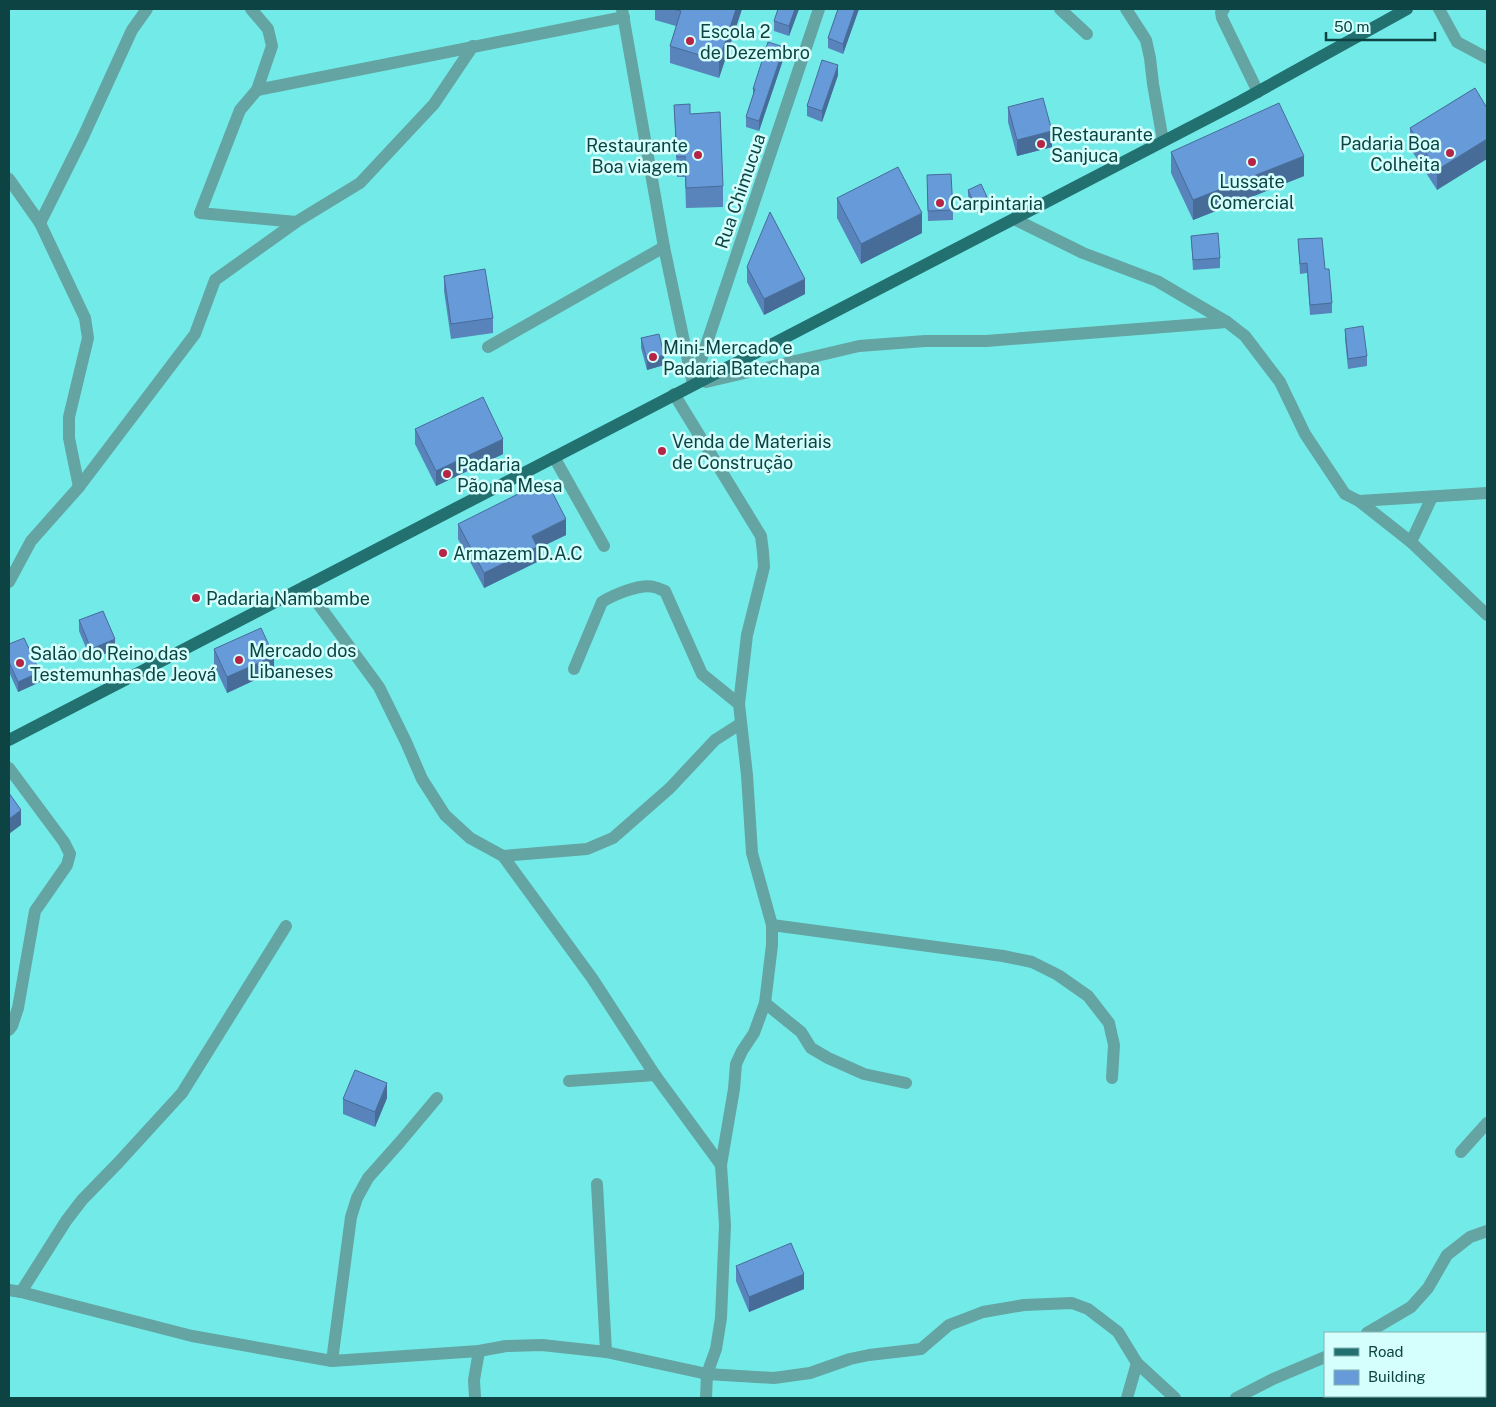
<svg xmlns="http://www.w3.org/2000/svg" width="1496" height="1407" font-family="'Public Sans',sans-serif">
	<rect width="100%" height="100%" fill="#72ebe8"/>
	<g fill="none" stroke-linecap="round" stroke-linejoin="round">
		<g stroke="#64a4a2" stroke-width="12">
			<polyline points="251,9 268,29 272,46 257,90 240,110 200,213 296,222"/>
			<polyline points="622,9 664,247 693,384"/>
			<polyline points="1060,9 1087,34"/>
			<polyline points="1126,9 1146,40 1150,58 1153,84 1163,141"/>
			<polyline points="1224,9 1221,12 1222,18 1258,92"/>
			<polyline points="1439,9 1457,42 1487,58"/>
			<polyline points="257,90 624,17"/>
			<polyline points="9,179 40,223 85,318 88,338 69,417 69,438 79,487"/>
			<polyline points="1014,219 1083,253 1157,281 1227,322 1245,336 1280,382 1305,434 1345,494 1359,501 1411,542 1487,615"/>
			<polyline points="40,223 83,137 132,30 147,9"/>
			<polyline points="488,347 664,247"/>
			<polyline points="706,382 859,346 925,341 986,341 1227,322"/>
			<polyline points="693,384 819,9"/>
			<polyline points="674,394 761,536 763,552 764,567 747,635 739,704 747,775 752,853 772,925 772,945 765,1003 754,1033 742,1051 736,1064 734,1089 721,1165 725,1225 721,1318 716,1349 707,1374 706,1398"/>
			<polyline points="554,457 604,546"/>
			<polyline points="1359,501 1487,493"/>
			<polyline points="1411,542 1432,497"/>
			<polyline points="9,582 31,541 79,487 195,334 215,280 296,222 360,183 434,104 473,46"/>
			<polyline points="305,586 379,687 406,742 422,779 445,815 470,838 503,856 592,978 655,1075 721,1165"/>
			<path d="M 574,669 L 602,602 C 613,595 641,583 654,587 C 658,588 662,590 665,591 L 702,674 L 739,704"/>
			<polyline points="9,768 64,842 70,854 67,865 35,911 18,1008 12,1026 9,1030"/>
			<polyline points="503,856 587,849 613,838 670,788 715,740 740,724"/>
			<polyline points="772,925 1003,956 1032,962 1058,975 1088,996 1109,1023 1114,1045 1112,1078"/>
			<polyline points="765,1003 801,1032 811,1048 828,1058 864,1074 906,1083"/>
			<polyline points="569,1081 655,1075"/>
			<polyline points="1461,1152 1487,1123"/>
			<polyline points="597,1184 606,1352"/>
			<polyline points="9,1290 21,1292 192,1336 332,1361 479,1351 506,1346 542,1345 606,1352 707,1374 774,1378 810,1373 850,1359 869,1355 921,1349 949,1325 983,1312 1024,1305 1072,1303 1088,1309 1118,1332 1137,1363 1175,1398"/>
			<polyline points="21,1292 66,1221 82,1200 118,1163 182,1093 286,926"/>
			<polyline points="1367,1333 1411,1307 1428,1288 1447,1255 1470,1237 1487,1231"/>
			<polyline points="332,1361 351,1217 357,1198 368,1178 400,1142 437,1098"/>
			<polyline points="1365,1396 1366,1398"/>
			<polyline points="475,1398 474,1380 479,1351"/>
			<polyline points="1127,1398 1137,1363"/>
			<polyline points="1236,1398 1273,1379 1325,1357"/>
		</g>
		<polyline stroke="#227170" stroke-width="12" points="9,740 1241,101 1407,9"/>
	</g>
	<g fill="#5884bb">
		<polygon points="655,9 742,9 719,78 670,63 670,46 676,26 655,20"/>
		<polygon points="799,9 789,36 774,31 774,21"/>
		<polygon points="838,9 859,9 843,54 828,48 828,38"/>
		<polygon points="784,57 759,131 746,127 746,117 753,95 753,89"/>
		<polygon points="838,75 822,122 807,116 807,106"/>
		<polygon points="1475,88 1437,190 1410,148 1410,128"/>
		<polygon points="674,105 690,114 723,186 723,207 686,208 685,177 677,177"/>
		<polygon points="1008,107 1052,147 1017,156 1008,122"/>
		<polygon points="1171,152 1304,176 1193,220 1171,173"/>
		<polygon points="927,185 953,210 953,220 928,221"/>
		<polygon points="968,190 987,202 974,208 968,196"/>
		<polygon points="837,198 922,233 861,264 837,218"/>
		<polygon points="1191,236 1220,258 1220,268 1193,270"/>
		<polygon points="1298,239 1325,269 1332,303 1332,313 1310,315 1307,273 1300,274"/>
		<polygon points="747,267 805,294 764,315 747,282"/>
		<polygon points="444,276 493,318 493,333 451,339 444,291"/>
		<polygon points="1345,329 1367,356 1367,366 1348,369 1345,339"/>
		<polygon points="641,338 664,365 647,370 641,348"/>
		<polygon points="415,429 503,454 436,486 415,444"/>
		<polygon points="458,524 566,535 537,549 537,562 484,588 458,539"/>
		<polygon points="79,620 115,649 91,660 79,631"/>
		<polygon points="9,644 40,682 18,692 9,672"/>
		<polygon points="214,649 274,671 227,693 214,665"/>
		<polygon points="387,1098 375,1127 343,1114 343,1099"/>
		<polygon points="736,1266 804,1289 749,1312 736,1281"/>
	</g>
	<g fill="#476c98">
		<polygon points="736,9 742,9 719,78 719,61"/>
		<polygon points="795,9 799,9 789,36 789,26"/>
		<polygon points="855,9 859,9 843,54 843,44"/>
		<polygon points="784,47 784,57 759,131 759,121"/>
		<polygon points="838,65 838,75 822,122 822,111"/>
		<polygon points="1052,131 1052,147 1017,156 1017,140"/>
		<polygon points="1487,139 1487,159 1437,190 1437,170"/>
		<polygon points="1304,156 1304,176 1193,220 1193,200"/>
		<polygon points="987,197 987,202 974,208 974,203"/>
		<polygon points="922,213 922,233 861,264 861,244"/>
		<polygon points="805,279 805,294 764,315 764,299"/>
		<polygon points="664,355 664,365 647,370 647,360"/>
		<polygon points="503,439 503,454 436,486 436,471"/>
		<polygon points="566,519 566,535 537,549 537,562 484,588 484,573 532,536"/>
		<polygon points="115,639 115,649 91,660 91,649"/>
		<polygon points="274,656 274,671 227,693 227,677"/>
		<polygon points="40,672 40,682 18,692 18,682"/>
		<polygon points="21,810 21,825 9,834 9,819"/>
		<polygon points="387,1083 387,1098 375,1127 375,1112"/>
		<polygon points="804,1274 804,1289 749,1312 749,1297"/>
	</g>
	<g fill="#669ad9" stroke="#476c98">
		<polygon points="673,9 736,9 719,61 670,46 681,11"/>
		<polygon points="778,9 795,9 789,26 774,21"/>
		<polygon points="838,9 855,9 843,44 828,38"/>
		<polygon points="768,42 784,47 759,121 746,117 755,89 753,89"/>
		<polygon points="822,60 838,65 822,111 807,106"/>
		<polygon points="1475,88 1487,108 1487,139 1437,170 1410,128"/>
		<polygon points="1043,98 1052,131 1017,140 1008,107"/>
		<polygon points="1279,103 1304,156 1193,200 1171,152"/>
		<polygon points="690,104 690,114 720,112 723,186 686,188 685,156 677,157 674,105"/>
		<polygon points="898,167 922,213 861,244 837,198"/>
		<polygon points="951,174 953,210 928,211 927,175"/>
		<polygon points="981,184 987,197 974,203 968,190"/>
		<polygon points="770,212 805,279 764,299 747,267"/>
		<polygon points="1218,233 1220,258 1193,260 1191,236"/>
		<polygon points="1322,238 1325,269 1329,269 1332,303 1310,305 1307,263 1300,264 1298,239"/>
		<polygon points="485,269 493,318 451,324 444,276"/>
		<polygon points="1363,326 1367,356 1348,359 1345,329"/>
		<polygon points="659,334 664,355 647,360 641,338"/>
		<polygon points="483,397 503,439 436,471 415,429"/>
		<polygon points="546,480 566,519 532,536 537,547 484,573 458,524"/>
		<polygon points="103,611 115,639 91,649 79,620"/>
		<polygon points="261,628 274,656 227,677 214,649"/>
		<polygon points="24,638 40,672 18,682 9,662 9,644"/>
		<polygon points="9,793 21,810 9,819"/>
		<polygon points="355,1070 387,1083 375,1112 343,1099"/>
		<polygon points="791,1243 804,1274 749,1297 736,1266"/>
	</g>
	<g fill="#b62446" stroke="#d4fffd" stroke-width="2">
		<circle cx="690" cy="41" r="5"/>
		<circle cx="1041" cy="144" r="5"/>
		<circle cx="1450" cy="153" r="5"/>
		<circle cx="698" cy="155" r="5"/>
		<circle cx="1252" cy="162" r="5"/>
		<circle cx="940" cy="203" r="5"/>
		<circle cx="653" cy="357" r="5"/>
		<circle cx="662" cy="451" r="5"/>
		<circle cx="447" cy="474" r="5"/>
		<circle cx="443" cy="553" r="5"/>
		<circle cx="196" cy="598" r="5"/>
		<circle cx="239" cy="660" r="5"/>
		<circle cx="20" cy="663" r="5"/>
	</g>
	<g text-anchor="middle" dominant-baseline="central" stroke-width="5" stroke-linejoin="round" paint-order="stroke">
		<g font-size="18" fill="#0d4443" stroke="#d4fffd" text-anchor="start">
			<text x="700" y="31">Escola 2<tspan x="700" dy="21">de Dezembro</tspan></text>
			<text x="1051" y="134">Restaurante<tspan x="1051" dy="21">Sanjuca</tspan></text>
			<text x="1440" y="143" text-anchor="end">Padaria Boa<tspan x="1440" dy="21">Colheita</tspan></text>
			<text x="688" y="145" text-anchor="end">Restaurante<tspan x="688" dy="21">Boa viagem</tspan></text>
			<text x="1252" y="181" text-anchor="middle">Lussate<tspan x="1252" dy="21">Comercial</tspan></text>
			<text x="950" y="203">Carpintaria</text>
			<text x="663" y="347">Mini-Mercado e<tspan x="663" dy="21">Padaria Batechapa</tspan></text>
			<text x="672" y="441">Venda de Materiais<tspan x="672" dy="21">de Construção</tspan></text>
			<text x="457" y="464">Padaria<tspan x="457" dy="21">Pão na Mesa</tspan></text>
			<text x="453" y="553">Armazem D.A.C</text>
			<text x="206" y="598">Padaria Nambambe</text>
			<text x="249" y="650">Mercado dos<tspan x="249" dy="21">Libaneses</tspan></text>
			<text x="30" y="653">Salão do Reino das<tspan x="30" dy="21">Testemunhas de Jeová</tspan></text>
		</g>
		<g font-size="18" fill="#0d4443" stroke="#d4fffd">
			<text transform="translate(740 191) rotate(-71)">Rua Chimucua</text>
		</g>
	</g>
	<rect width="1496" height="1407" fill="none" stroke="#0d4443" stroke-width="20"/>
	<rect x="1324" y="1332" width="162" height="65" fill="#d4fffd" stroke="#84b4b3"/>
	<rect x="1334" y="1348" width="25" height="8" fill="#227170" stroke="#84b4b3"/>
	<text x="1368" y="1357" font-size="15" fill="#0d4443">Road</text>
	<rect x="1334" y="1370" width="25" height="15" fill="#669ad9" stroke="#84b4b3"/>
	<text x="1368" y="1382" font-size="15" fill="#0d4443">Building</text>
	<path d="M1326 32v8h109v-8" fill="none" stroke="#0d4443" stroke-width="2.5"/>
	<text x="1334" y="32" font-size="15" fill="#0d4443" stroke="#d4fffd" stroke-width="4" paint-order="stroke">50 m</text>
</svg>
